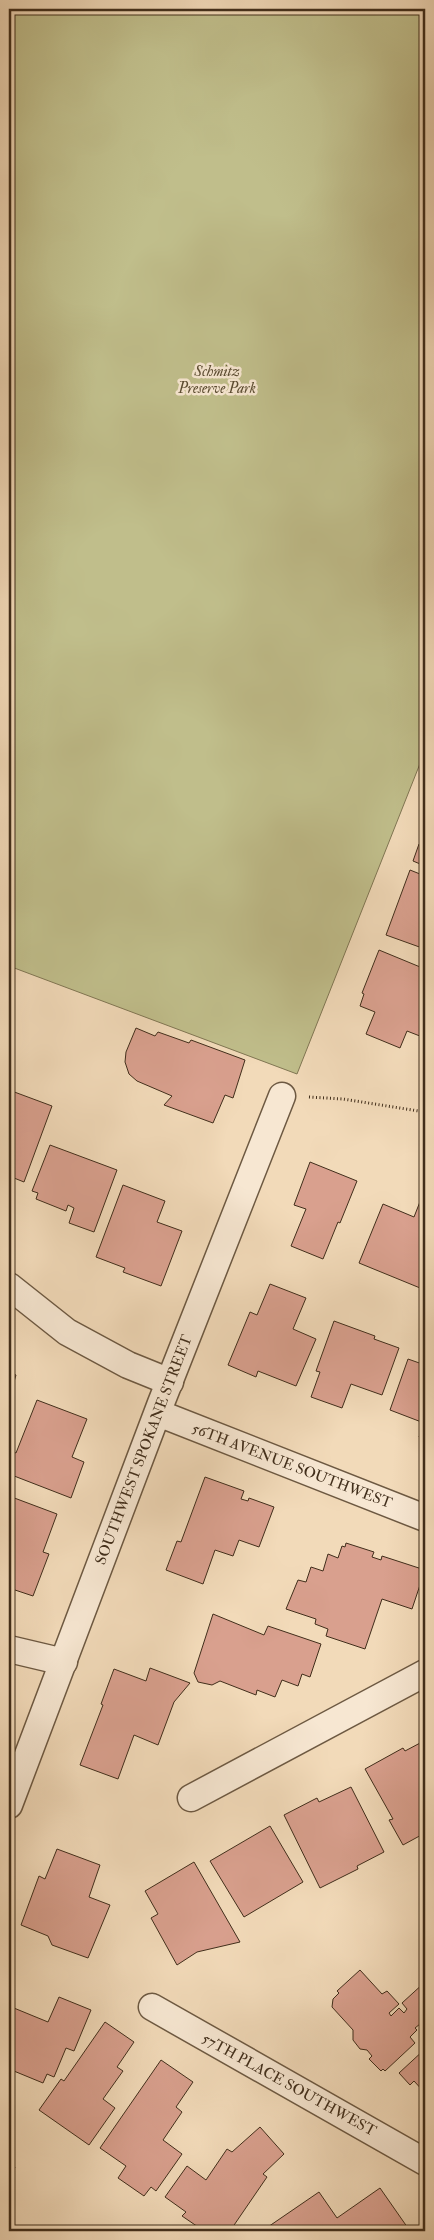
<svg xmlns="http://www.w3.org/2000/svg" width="434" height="2240" font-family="'IM FELL Double Pica',serif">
	<rect width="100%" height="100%" fill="#f2dab9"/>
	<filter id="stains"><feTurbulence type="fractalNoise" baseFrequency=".004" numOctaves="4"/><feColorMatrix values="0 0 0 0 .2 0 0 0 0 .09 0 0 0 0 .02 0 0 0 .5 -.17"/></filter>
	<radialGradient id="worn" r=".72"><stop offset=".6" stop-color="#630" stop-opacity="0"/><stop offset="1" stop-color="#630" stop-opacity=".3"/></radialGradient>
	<polygon fill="#c0be8b" stroke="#807653" points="9,9 425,9 425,751 297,1074 9,966"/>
	<g fill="#d9a08e" stroke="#412e1b">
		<polygon points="419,844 425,844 425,866 413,861"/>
		<polygon points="410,870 425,876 425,949 386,935"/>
		<polygon points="379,950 425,969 425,1038 407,1031 400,1048 366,1034 375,1012 360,1006 364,994 362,993"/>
		<polygon points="136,1028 155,1036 158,1032 189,1043 191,1040 245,1060 233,1098 225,1095 213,1123 164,1105 172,1096 137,1081 129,1074 125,1062 126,1052"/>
		<polygon points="9,1090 52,1106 24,1182 9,1176"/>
		<polygon points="50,1145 117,1170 94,1232 69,1223 74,1208 68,1205 66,1211 36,1199 38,1193 32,1191"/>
		<polygon points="310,1162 357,1181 340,1223 338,1222 323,1259 291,1246 306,1209 294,1205"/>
		<polygon points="123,1185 165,1201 157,1222 182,1231 161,1286 123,1272 125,1268 96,1257"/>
		<polygon points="425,1189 425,1290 359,1263 383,1204 414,1217"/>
		<polygon points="270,1284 306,1298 293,1329 316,1339 296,1386 258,1371 256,1377 228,1365 250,1312 257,1315"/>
		<polygon points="334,1321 375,1336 374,1339 399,1348 382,1395 351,1384 342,1408 311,1397 320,1372 316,1371"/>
		<polygon points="408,1359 425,1365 425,1439 419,1437 424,1423 390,1410"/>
		<polygon points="9,1372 16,1375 9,1399"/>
		<polygon points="37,1400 87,1419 72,1457 84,1462 71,1498 9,1474 9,1450 16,1453"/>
		<polygon points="205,1477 244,1491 241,1499 248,1501 249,1498 274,1507 259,1547 239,1540 233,1556 215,1550 203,1584 166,1570 177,1541 181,1542"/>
		<polygon points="9,1496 57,1514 43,1552 49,1554 33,1596 9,1588"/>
		<polygon points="346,1543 374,1552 372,1557 381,1560 382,1556 425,1570 412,1609 382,1599 365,1649 326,1636 328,1629 315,1624 316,1619 286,1609 298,1580 306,1582 311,1567 323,1571 328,1554 338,1558 342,1546 345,1547"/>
		<polygon points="213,1614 264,1635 268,1626 321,1644 310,1677 302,1674 298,1686 282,1680 275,1697 257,1690 256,1695 220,1681 212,1685 198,1682 194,1673"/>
		<polygon points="150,1668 190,1683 174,1702 158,1745 134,1735 118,1779 80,1765 103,1705 101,1704 114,1669 146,1681"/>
		<polygon points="422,1742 425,1747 425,1833 403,1845 389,1820 393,1819 365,1769 403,1748 405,1751"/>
		<polygon points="351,1787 384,1852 357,1866 358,1869 320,1888 284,1815 317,1798 319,1802"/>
		<polygon points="270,1826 303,1882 244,1917 210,1861"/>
		<polygon points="57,1849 100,1865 89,1897 110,1905 88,1958 52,1945 48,1936 21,1925 39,1876 45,1879"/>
		<polygon points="194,1862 240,1942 197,1952 177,1965 151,1918 158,1914 145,1891"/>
		<polygon points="360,1970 382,1994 387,1991 399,2004 389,2013 391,2016 399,2008 404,2013 407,2009 402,2003 425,1982 425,2030 420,2024 415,2028 417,2030 410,2037 415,2043 385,2071 383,2069 381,2071 369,2059 372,2056 367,2050 360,2049 353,2040 353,2030 332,2007 333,1999 339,1993 337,1991"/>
		<polygon points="59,1997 91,2010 74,2051 66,2048 54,2077 47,2074 43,2083 9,2069 13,2060 9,2058 9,2006 48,2022"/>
		<polygon points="105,2022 134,2042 117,2067 123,2071 103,2099 115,2108 89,2145 39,2110 61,2079 64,2081"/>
		<polygon points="425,2049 425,2093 414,2081 410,2085 399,2073"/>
		<polygon points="161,2060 193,2082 176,2107 182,2112 163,2140 182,2154 156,2191 151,2187 144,2196 118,2178 126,2166 100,2148"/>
		<polygon points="260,2127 284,2154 263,2174 267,2177 230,2231 204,2231 182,2216 186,2212 165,2197 187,2166 206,2180 227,2149 232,2152"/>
		<polygon points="9,2165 15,2167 9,2184"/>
		<polygon points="380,2188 410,2231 262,2231 319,2192 337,2218"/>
	</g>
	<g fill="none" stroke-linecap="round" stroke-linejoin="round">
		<g stroke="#6d5942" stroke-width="29">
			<g id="street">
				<polyline points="9,1286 67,1332 128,1365 170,1382"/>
				<polyline points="158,1413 425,1518"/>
				<polyline points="9,1649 64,1662"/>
				<polyline points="191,1798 425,1673"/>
				<polyline points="9,1805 161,1403 282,1096"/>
				<polyline points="152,2007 425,2162"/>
			</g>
		</g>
		<polyline stroke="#412e1b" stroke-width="3" stroke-dasharray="1 2.5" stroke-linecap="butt" points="309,1097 343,1099 425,1112"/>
		<use href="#street" stroke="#f7e7d2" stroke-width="26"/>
	</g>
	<g text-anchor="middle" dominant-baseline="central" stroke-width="5" stroke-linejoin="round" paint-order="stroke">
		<g font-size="15" font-style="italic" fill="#5a4b31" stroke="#f7e7d2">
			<text x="217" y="371">Schmitz<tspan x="217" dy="17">Preserve Park</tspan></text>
		</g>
		<g font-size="15" fill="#412e1b" stroke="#f7e7d2">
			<text transform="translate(144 1450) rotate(-69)">SOUTHWEST SPOKANE STREET</text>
			<text transform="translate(292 1466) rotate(21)">56TH AVENUE SOUTHWEST</text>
			<text transform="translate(289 2085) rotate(29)">57TH PLACE SOUTHWEST</text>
		</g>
	</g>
	<rect width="434" height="2240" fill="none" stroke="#f2dab9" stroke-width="30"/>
	<rect x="10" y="10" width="414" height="2220" fill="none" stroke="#412e1b" stroke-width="2.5"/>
	<rect x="15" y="15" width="404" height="2210" fill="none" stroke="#412e1b"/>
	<rect width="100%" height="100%" filter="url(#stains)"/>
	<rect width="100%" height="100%" fill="url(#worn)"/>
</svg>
